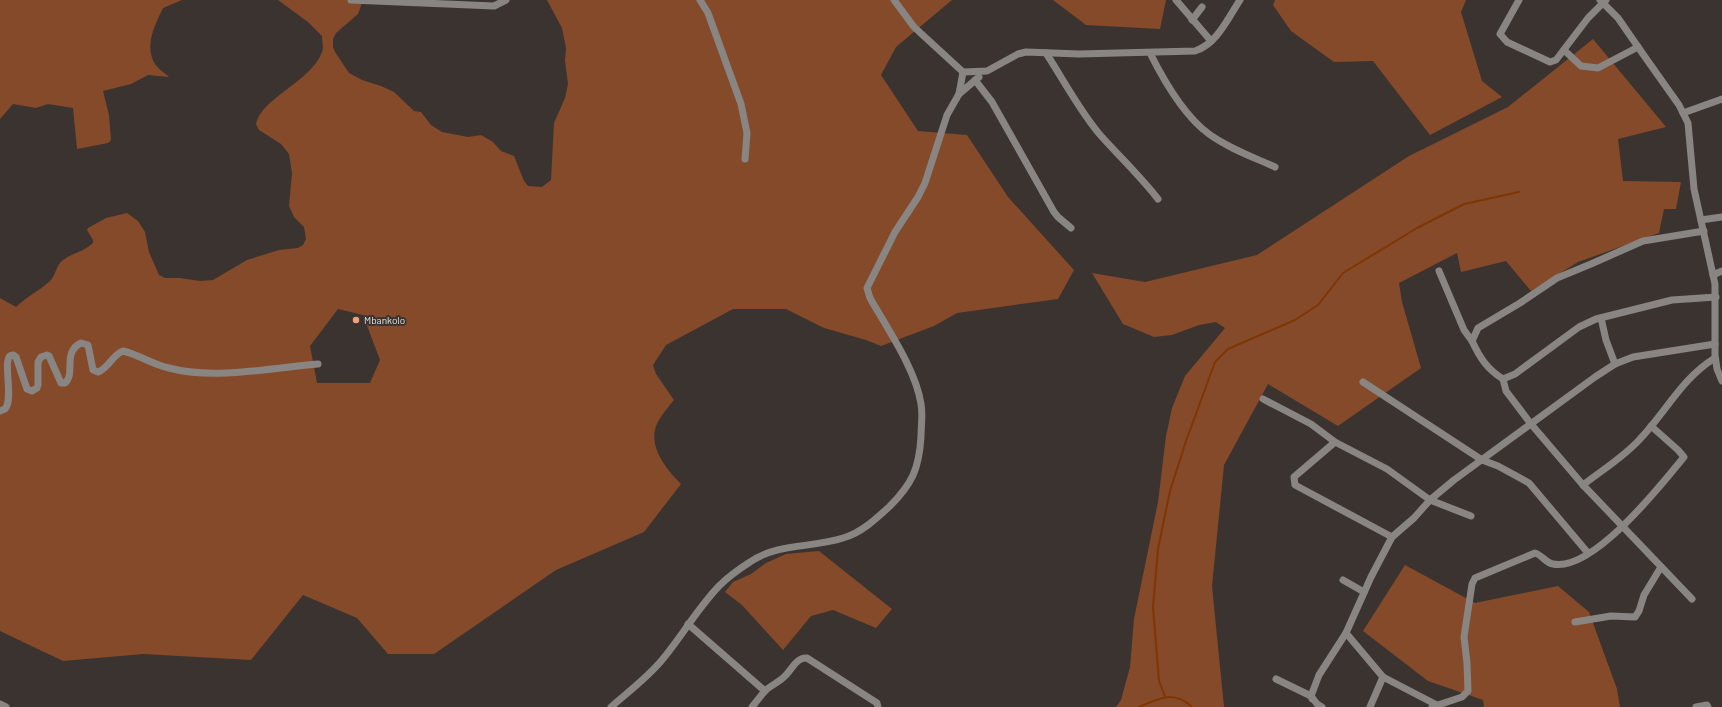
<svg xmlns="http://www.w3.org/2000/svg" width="1722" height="707" font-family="Barlow,sans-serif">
	<rect width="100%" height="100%" fill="#3b3330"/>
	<g fill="#854a2a" fill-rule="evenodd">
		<path d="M 0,0 L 182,0 L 163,8 C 155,25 144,45 155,64 C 158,69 165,73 169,77 L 148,75 L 131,84 L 103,91 L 109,115 L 111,140 L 108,143 L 77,149 L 73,108 L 48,104 L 36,108 L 13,104 L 0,119 Z"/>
		<path d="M 278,0 L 363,0 L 358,14 L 336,33 L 333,39 L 333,47 L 335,52 L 349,73 L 362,80 L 381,86 L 394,92 L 414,111 L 421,112 L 431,125 L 442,132 L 468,137 L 481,135 L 493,142 L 501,151 L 514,156 L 524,181 L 528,186 L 542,187 L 551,180 L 554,123 L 565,98 L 568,84 L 565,61 L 566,48 L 562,28 L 547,0 L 952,0 L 896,47 L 881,75 L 918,131 L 967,135 L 1008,197 L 1074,270 L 1058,299 L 957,313 L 934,326 L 881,346 L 866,340 L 824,328 L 786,309 L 733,309 L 666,345 L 653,365 L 656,374 L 674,400 C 669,406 663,413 659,420 C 645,443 665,468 681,484 L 644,532 L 556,570 L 434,654 L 388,654 L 357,618 L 303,595 L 251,660 L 143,654 L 63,661 L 0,631 L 0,298 L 16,307 C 26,297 39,291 50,281 C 56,275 56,265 63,260 C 72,253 82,253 93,243 L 93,240 L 87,230 L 88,228 L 106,218 L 127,213 L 138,221 L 145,232 L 149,252 L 159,275 L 165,278 L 180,278 L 200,281 L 213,280 L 247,260 L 279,250 L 298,248 L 303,245 L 306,239 L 304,227 L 294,217 L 289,206 L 292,173 L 289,154 L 281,144 L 259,130 L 256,124 C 261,98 311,82 322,52 C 324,48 322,41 322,36 L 308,22 ZM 338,309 L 363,315 L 380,360 L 370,383 L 317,383 L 310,346 Z"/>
		<polygon points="1053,0 1166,0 1160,29 1086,25"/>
		<polygon points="1275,0 1466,0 1461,12 1482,81 1502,97 1430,135 1373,61 1334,62 1291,31 1273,5"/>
		<polygon points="1593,39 1666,127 1618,139 1623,181 1681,182 1676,209 1664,209 1659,233 1578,262 1531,291 1506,261 1461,272 1457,253 1399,283 1402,302 1421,368 1338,426 1268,384 1224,465 1212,586 1224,707 1116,707 1121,700 1130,667 1134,619 1158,502 1166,436 1172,408 1185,376 1225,328 1216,322 1199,325 1172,335 1154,337 1123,324 1092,273 1145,282 1257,255 1409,156 1508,107"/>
		<polygon points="819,551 892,609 876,628 833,610 811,616 783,650 742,605 725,592 733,582 751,574 766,563 786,554"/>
		<polygon points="1405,565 1475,603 1558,586 1589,612 1617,689 1620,707 1484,707 1483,700 1428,681 1363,631"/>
	</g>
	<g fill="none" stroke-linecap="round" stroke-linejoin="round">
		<g stroke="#7f3603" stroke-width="2">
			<polyline points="1165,696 1159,681 1153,607 1158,549 1170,491 1186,441 1215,362 1228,349 1295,320 1318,305 1343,273 1417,228 1464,204 1519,192"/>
			<path d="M 1139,707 C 1159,698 1174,690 1192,707"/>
		</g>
		<g stroke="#898583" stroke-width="7">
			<polyline points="351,0 494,6 506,0"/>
			<polyline points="700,0 708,13 741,104 747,133 745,159"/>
			<path d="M 894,0 L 914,27 L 963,72 L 987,71 L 1018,54 L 1026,52 L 1079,54 L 1195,51 C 1217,44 1228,18 1240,0"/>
			<polyline points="1176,0 1211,41"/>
			<polyline points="1519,0 1500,34 1507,42 1550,62 1556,60 1588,18 1606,0"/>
			<polyline points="1600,0 1618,18 1645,57 1679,105 1688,123 1694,189 1715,284 1715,355 1717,369 1722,381"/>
			<polyline points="1192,20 1202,7"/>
			<polyline points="1564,50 1581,66 1598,68 1638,47"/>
			<path d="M 1046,53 C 1063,79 1082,115 1102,137 C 1121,158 1140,176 1158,199"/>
			<path d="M 1150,53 C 1163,79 1184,116 1209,134 C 1228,148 1253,157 1275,167"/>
			<polyline points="975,80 992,102 1054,212 1058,217 1071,228"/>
			<polyline points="959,94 979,77"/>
			<polyline points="1683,113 1722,99"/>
			<polyline points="1701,220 1722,217"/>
			<polyline points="1439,271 1464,330 1472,341"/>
			<polyline points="1713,275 1722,271"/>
			<polyline points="1601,318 1606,340 1615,364"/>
			<path d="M 1503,379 C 1487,369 1480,358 1472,341 L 1478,328 L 1520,303 L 1557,278 L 1591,264 L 1643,241 L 1704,231"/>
			<polyline points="1363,382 1482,460 1498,466 1529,483 1588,553"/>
			<polyline points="1263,399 1311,424 1335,442"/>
			<path d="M 0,411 L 5,409 C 15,398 0,354 13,355 L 16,357 L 27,389 L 32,391 L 37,388 L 38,385 L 38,362 L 41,357 L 47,355 L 49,356 L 61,383 L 65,383 C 76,374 62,352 81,343 L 88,345 L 93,370 L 98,372 C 109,368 112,355 123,351 C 140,355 153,365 169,368 C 213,380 272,368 318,364"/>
			<path d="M 1583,485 C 1602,470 1624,457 1640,439 C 1666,412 1682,378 1715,358"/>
			<polyline points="1392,537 1295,485 1294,477 1335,442 1387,469 1430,500 1471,516"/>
			<polyline points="1343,580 1364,592"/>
			<polyline points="1692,599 1583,485 1531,424 1506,391 1503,379 1515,374 1579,327 1596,319 1672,300 1716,297"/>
			<polyline points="1575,622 1611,616 1635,617 1639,611 1644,595 1661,567"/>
			<polyline points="688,624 765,691"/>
			<polyline points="1346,633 1383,677 1370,707"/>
			<polyline points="1383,677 1437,705"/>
			<polyline points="1276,679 1311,696 1312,699"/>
			<polyline points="0,704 6,707"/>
			<path d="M 611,707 C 628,692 647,678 662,660 C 682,636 697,609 719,586 C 728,577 739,569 750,562 C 777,543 813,548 843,538 C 861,533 876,519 890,506 C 912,484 919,469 921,437 C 921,426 923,414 921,404 C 916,370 887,328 870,298 L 867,288 L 895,232 L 918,197 L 925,183 L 947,115 L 959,94 L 963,72"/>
			<path d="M 752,707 C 756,702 760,697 764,692 C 769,686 780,682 786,675 C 792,669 797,657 807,658 L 877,703 L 878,707"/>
			<polyline points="1322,707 1317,704 1311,696 1319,675 1346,633 1371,577 1392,537 1414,518 1430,500 1454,480 1595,377 1615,364 1633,357 1715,344"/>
			<path d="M 1432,707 L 1462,697 L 1468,691 L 1467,663 L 1464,637 L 1472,584 L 1475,578 L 1535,553 C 1542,555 1546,563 1553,564 C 1593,572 1661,485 1684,457 L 1678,450 L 1651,426"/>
			<polyline points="1696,707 1707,705 1708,707"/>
		</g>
	</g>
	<circle fill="#f0a27a" stroke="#3b3330" stroke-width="1.5" cx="356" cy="320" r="4"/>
	<g text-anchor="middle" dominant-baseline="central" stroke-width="4" stroke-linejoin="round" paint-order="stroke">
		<g font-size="10" fill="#e6e2df" stroke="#3b3330" text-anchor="start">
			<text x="364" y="320">Mbankolo</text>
		</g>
	</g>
</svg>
